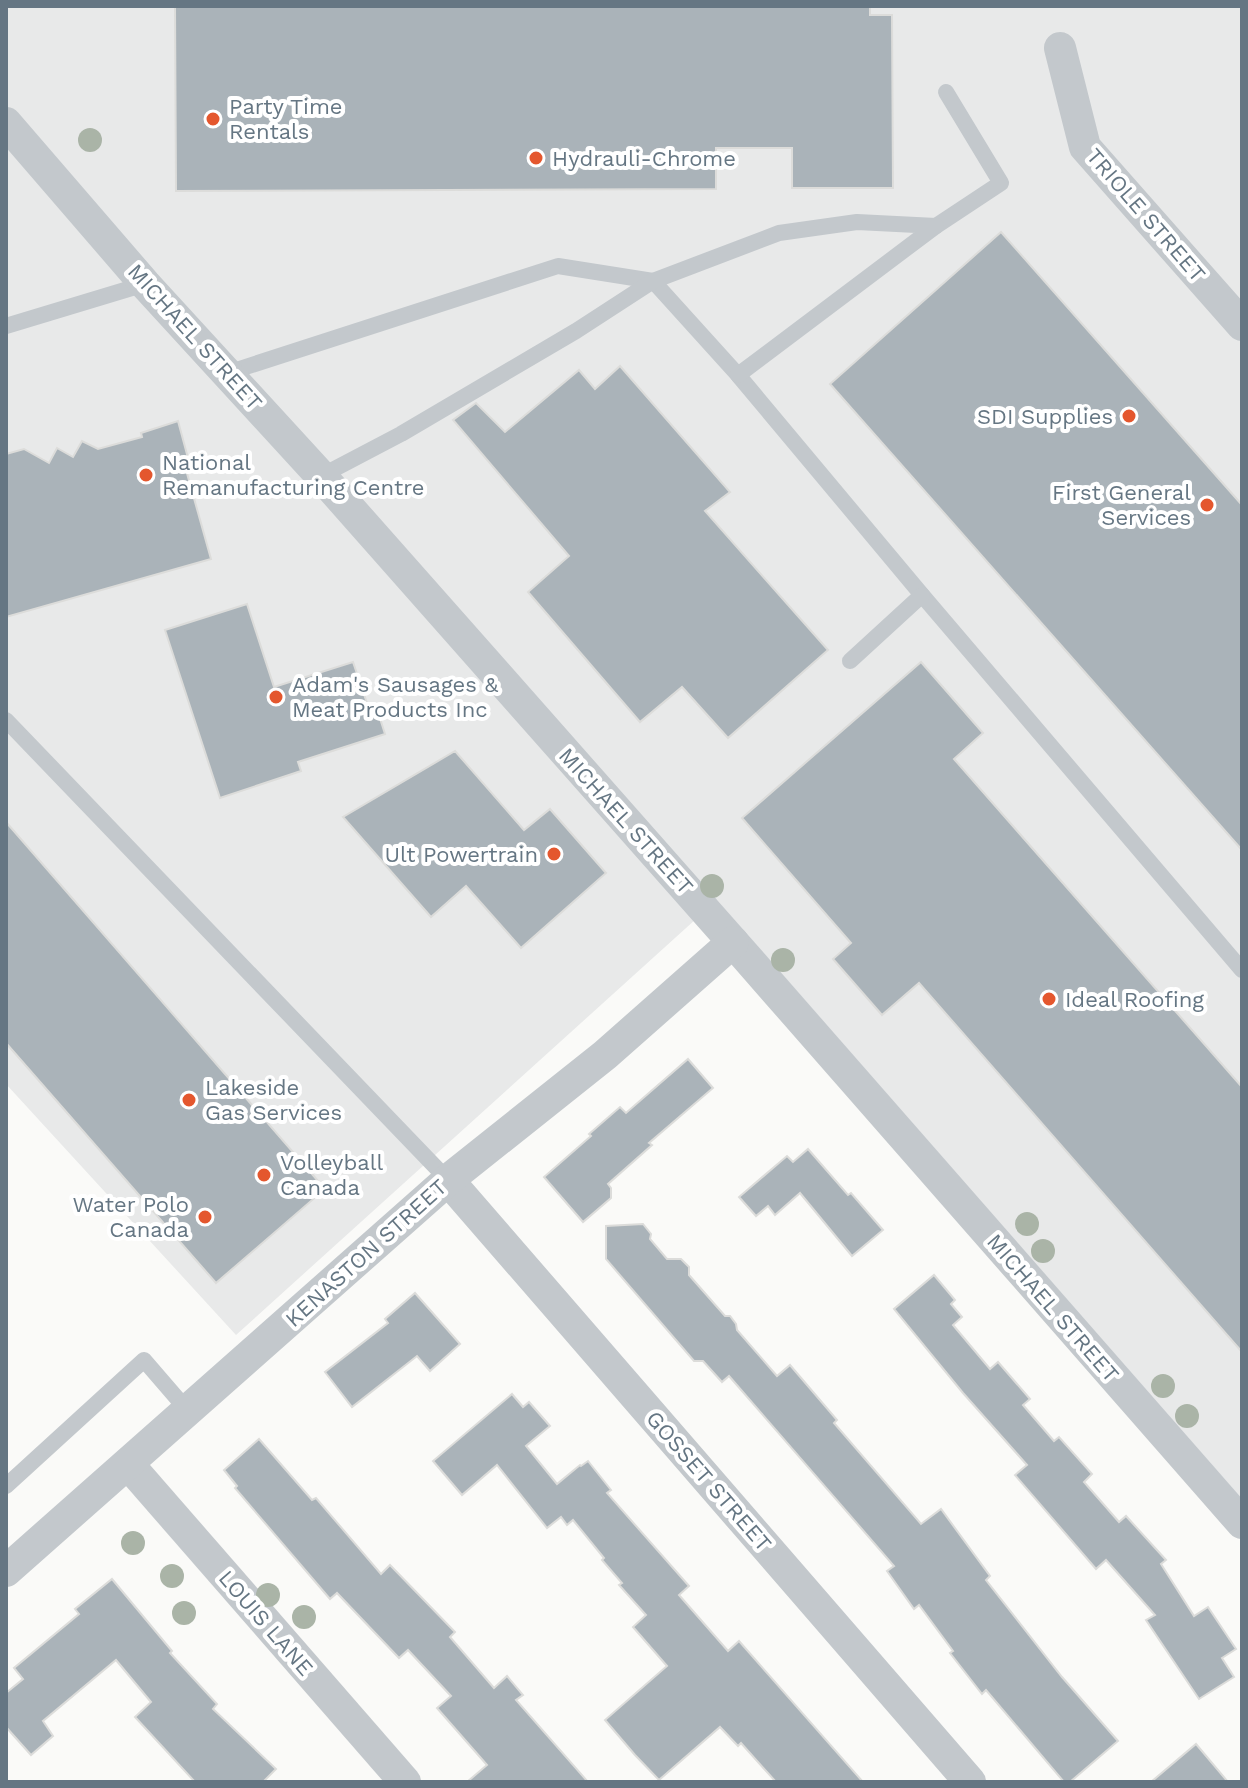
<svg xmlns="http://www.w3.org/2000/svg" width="1248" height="1788" font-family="'Work Sans',sans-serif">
	<rect width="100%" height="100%" fill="#fafaf8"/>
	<polygon fill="#e8e9e9" points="6,6 1242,6 1242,1499 717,900 236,1335 6,1084"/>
	<g fill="#aab3b9" stroke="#dcdcda" stroke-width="2">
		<polygon points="175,6 870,6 870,15 892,15 893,188 792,188 792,148 716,148 716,189 176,191"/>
		<polygon points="1001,232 1242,505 1242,850 830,384"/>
		<polygon points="620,366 730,492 705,511 828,650 728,738 682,687 640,722 528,592 569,556 453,420 476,403 505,432 579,370 595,389"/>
		<polygon points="178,421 188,458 183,459 211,559 6,617 6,454 24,449 49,463 57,448 73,457 82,441 98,449 142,437 141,433"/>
		<polygon points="247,604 274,687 353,662 369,709 376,706 385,734 298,762 301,771 220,798 165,630"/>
		<polygon points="921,662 983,733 954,759 1242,1087 1242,1352 919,983 882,1015 833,959 851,943 742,818"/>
		<polygon points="455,751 524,830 550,809 606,873 521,948 466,886 431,917 343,817"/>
		<polygon points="6,822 325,1189 216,1283 6,1043"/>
		<polygon points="688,1059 713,1088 649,1143 652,1145 608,1184 611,1188 611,1198 583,1222 544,1177 591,1136 589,1134 620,1107 626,1113"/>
		<polygon points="808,1149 848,1195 851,1193 883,1230 852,1256 800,1193 775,1215 768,1206 756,1216 739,1197 787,1156 793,1162"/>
		<polygon points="643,1224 651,1234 650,1239 667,1259 681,1259 689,1267 689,1275 725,1316 730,1316 736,1324 737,1330 777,1376 790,1365 837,1420 834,1423 921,1524 941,1509 990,1576 986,1580 1062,1677 1118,1741 1070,1782 1064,1782 986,1690 982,1694 950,1653 953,1651 919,1605 914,1609 887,1571 894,1566 729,1376 722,1382 703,1361 694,1361 606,1259 606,1226"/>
		<polygon points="934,1275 955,1300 951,1304 962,1317 953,1325 990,1369 998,1362 1030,1399 1023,1405 1054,1441 1059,1437 1092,1474 1084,1482 1119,1522 1126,1516 1166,1560 1161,1564 1194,1616 1208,1607 1236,1649 1222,1658 1234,1677 1199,1699 1146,1620 1155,1615 1106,1560 1096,1569 1015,1475 1027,1465 963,1393 894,1309"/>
		<polygon points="415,1293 460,1344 430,1371 417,1356 352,1407 325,1372 388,1323 385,1319"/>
		<polygon points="512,1394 523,1407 529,1402 550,1426 526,1446 557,1484 580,1465 581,1466 588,1461 611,1490 607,1493 689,1586 679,1595 728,1651 739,1641 863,1782 776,1782 741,1743 738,1746 720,1727 659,1780 635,1755 605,1720 667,1666 633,1627 646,1615 619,1585 622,1583 602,1560 604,1558 573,1520 567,1525 561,1517 547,1528 497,1465 462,1495 433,1461"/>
		<polygon points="259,1439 312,1500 316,1498 381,1574 390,1565 455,1632 450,1637 494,1688 507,1676 523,1695 516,1700 588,1782 467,1782 487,1765 437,1708 451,1696 408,1650 399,1658 337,1593 330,1599 235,1488 237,1486 224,1470"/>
		<polygon points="112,1579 172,1651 170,1653 217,1704 213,1709 276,1769 263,1782 195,1782 135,1717 151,1702 116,1660 43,1721 53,1736 31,1755 6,1727 6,1693 23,1679 14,1668 79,1614 75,1609"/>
		<polygon points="1196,1744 1228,1782 1151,1782"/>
	</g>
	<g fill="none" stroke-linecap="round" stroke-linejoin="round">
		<g stroke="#c3c8cc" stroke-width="16">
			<polyline points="936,226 1001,183 946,92"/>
			<polyline points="6,326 145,284"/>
			<polyline points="227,373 558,266 653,281 738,375 922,595 1242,970"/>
			<polyline points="321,476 401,434 576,331 653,281 779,233 857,222 936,226 738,375"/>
			<polyline points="850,661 922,595"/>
			<polyline points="6,720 448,1180"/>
			<polyline points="6,1486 144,1360 188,1411"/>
		</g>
		<g stroke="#c3c8cc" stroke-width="32">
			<polyline points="1060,48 1085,147 1242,325"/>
			<polyline points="6,123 145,284 321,476 733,942 1242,1523"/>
			<polyline points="448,1180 970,1782"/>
			<polyline points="128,1464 405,1782"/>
			<polyline points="6,1571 448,1180 605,1055 733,942"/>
		</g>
	</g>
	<g fill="#aab4a7">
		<circle cx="90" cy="140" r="12"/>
		<circle cx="712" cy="886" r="12"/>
		<circle cx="783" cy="960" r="12"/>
		<circle cx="1027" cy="1224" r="12"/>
		<circle cx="1043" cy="1251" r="12"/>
		<circle cx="1163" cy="1386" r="12"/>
		<circle cx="1187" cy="1416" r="12"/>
		<circle cx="133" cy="1543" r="12"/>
		<circle cx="172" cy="1576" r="12"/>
		<circle cx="268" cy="1595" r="12"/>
		<circle cx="184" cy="1613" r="12"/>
		<circle cx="304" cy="1617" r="12"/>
	</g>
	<g fill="#e4572e" stroke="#fff" stroke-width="3">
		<circle cx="213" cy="119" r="8"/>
		<circle cx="536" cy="158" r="8"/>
		<circle cx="1129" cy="416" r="8"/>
		<circle cx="146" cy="475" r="8"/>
		<circle cx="1207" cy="505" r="8"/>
		<circle cx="276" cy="697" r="8"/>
		<circle cx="554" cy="854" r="8"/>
		<circle cx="1049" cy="999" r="8"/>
		<circle cx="189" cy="1100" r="8"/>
		<circle cx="264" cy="1175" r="8"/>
		<circle cx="205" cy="1217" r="8"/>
	</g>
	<g text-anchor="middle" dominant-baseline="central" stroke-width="8" stroke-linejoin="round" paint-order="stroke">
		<g font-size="22" fill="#657683" stroke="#fff" text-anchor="start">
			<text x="229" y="106">Party Time<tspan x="229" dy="25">Rentals</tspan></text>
			<text x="552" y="158">Hydrauli-Chrome</text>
			<text x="1113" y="416" text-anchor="end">SDI Supplies</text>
			<text x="162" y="462">National<tspan x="162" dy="25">Remanufacturing Centre</tspan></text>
			<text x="1191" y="492" text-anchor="end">First General<tspan x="1191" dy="25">Services</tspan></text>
			<text x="292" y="684">Adam's Sausages &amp;<tspan x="292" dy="25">Meat Products Inc</tspan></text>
			<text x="538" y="854" text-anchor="end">Ult Powertrain</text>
			<text x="1065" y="999">Ideal Roofing</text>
			<text x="205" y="1087">Lakeside<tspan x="205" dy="25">Gas Services</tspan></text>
			<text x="280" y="1162">Volleyball<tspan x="280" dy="25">Canada</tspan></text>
			<text x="189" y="1204" text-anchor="end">Water Polo<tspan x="189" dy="25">Canada</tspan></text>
		</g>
		<g font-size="22" fill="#657683" stroke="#fff">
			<text transform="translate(1146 215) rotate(49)">TRIOLE STREET</text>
			<text transform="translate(195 337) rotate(48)">MICHAEL STREET</text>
			<text transform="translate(626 821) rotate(48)">MICHAEL STREET</text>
			<text transform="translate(366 1253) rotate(-42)">KENASTON STREET</text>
			<text transform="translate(1053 1308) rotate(49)">MICHAEL STREET</text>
			<text transform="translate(709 1481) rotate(49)">GOSSET STREET</text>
			<text transform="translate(266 1623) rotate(49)">LOUIS LANE</text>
		</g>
	</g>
	<rect width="1248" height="1788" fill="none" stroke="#657683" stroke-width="16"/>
</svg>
